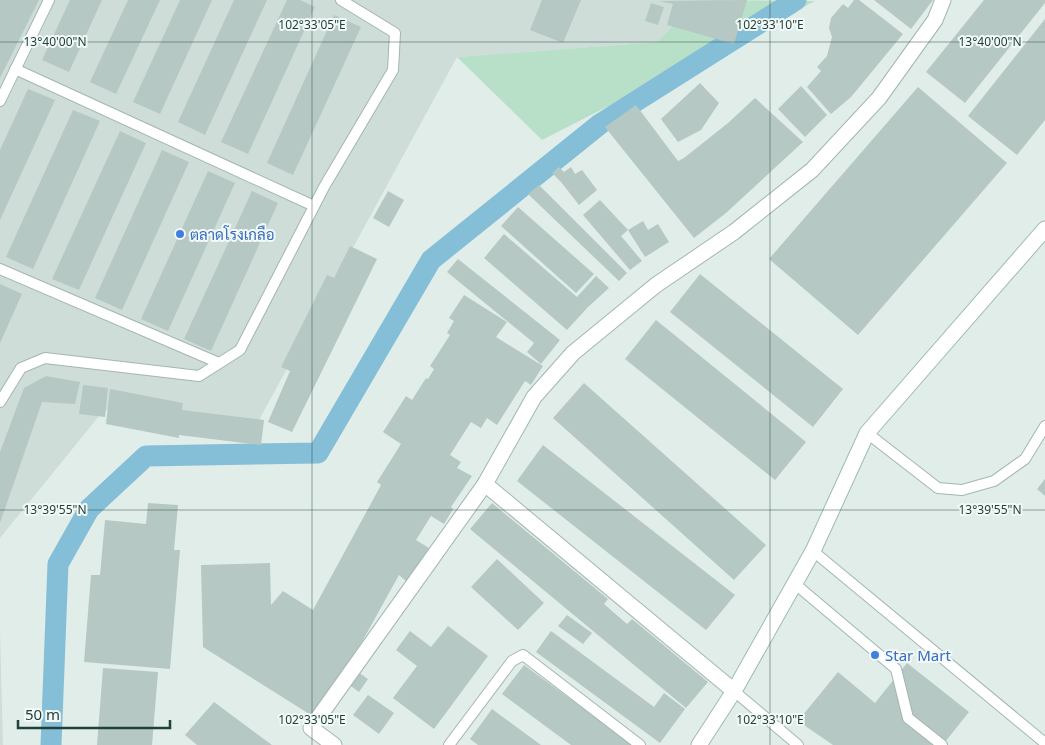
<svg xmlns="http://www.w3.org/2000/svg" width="1045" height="745" font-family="'Noto Sans',Sarabun,sans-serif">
	<rect width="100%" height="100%" fill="#e1ede9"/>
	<g fill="#cfddd9">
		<polygon points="0,0 698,0 657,42 457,57 259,420 104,410 0,538"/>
		<polygon points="0,630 3,745 0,745"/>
	</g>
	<polygon fill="#b8e0c8" points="698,0 815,1 542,140 457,57 657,42"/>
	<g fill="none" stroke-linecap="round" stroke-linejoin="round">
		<polyline stroke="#84bfd7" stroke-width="21" points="51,745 58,564 89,509 146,456 318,453 431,260 600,124 796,0"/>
	</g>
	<g fill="#b6c8c3">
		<polygon points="0,0 39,0 0,78"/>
		<polygon points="70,0 102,0 69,72 42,60"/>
		<polygon points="128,0 160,0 116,94 90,82"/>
		<polygon points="180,0 212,0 160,114 133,102"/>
		<polygon points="234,0 267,0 205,135 178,122"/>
		<polygon points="287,0 300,0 315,7 248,154 221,142"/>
		<polygon points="542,0 581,0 563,43 530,30"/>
		<polygon points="747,0 734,44 667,25 673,4 659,1"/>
		<polygon points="854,0 859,0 903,34 851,97 831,114 807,87 821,71 817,67 827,56 832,37 829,28 831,18 843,4 848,8"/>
		<polygon points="874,0 933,0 911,29"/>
		<polygon points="984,0 1045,0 1045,3 965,103 926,72"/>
		<polygon points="651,3 664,7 658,25 645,21"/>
		<polygon points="334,15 361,27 293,175 267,163"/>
		<polygon points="1045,19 1045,120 1017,155 968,116"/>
		<polygon points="700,83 719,103 701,130 678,142 661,119"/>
		<polygon points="801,86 827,115 805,137 778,109"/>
		<polygon points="918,87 1007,163 858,335 769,259"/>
		<polygon points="28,89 55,100 0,220 0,150"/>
		<polygon points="755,98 803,142 726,213 694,238 605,127 636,105 678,161 684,158 728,123"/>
		<polygon points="73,110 100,121 33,269 6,257"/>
		<polygon points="120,131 146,143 79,290 52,279"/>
		<polygon points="162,150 189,162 122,310 95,298"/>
		<polygon points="559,167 564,172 571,167 575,174 582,170 597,190 579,205 561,182 552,173"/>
		<polygon points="208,171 235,183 168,331 141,319"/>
		<polygon points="539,185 627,273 619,281 528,194"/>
		<polygon points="252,191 278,203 211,351 184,339"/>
		<polygon points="388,191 404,200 389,227 373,218"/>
		<polygon points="600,200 628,230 621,236 642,261 630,270 583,215"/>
		<polygon points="518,207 594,274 576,293 501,226"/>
		<polygon points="643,221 648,230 658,224 669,242 645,257 628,230"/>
		<polygon points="504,234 577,297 596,276 609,288 588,307 567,330 484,258"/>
		<polygon points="350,246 377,259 292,432 268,422 290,371 281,367 327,275 334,278"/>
		<polygon points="458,259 560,340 541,364 527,352 534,343 447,272"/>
		<polygon points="700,274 843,389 813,427 670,312"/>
		<polygon points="0,284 22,294 0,343"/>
		<polygon points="464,295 507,322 496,337 543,366 531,385 525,381 497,425 487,418 481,428 471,422 450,455 461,462 457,468 472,476 451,507 453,509 444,524 431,516 416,540 429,548 407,582 399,575 363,640 314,717 203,647 201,565 270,563 271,605 283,591 313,610 381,485 377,482 401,444 383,432 406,396 412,400 426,378 428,379 434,369 430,366 450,335 447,333 454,321 449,318"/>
		<polygon points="656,320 806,442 775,480 625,359"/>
		<polygon points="46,376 80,382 75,404 42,402 0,523 0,452 24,388"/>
		<polygon points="584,383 766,545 734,580 553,418"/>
		<polygon points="83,385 108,388 105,417 79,414"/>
		<polygon points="110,389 183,403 182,410 264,420 261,445 179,435 179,438 106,424"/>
		<polygon points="543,445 735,595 706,630 517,481"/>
		<polygon points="1045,479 1045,496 1037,489"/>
		<polygon points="148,503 178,505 174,550 180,550 170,669 84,662 91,575 100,575 105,520 146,524"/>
		<polygon points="492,503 608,599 604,604 627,624 632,619 708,682 686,708 470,529"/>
		<polygon points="497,559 544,603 518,630 471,587"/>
		<polygon points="567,615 592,633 583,644 558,626"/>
		<polygon points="448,626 488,656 434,729 393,698 417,666 396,650 410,631 431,647"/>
		<polygon points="551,631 654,707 664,693 685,709 660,743 536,652"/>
		<polygon points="907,663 969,712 945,742 948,745 833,745 798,721 838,672 875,703"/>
		<polygon points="524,665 633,745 571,745 502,694"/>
		<polygon points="103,668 158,672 152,745 97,745"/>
		<polygon points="358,672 368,679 359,692 348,684"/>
		<polygon points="368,695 394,713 379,734 353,715"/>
		<polygon points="214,702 272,745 197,745 185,735"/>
		<polygon points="492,709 541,745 478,745 470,739"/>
	</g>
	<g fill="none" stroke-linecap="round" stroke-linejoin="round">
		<g stroke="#a3b6b1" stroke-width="12">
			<g id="lane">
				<polyline points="15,69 314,206"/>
				<polyline points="0,101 49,0"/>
				<polyline points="0,269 219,363"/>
				<polyline points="0,402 21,368 45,358 199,376 240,350 324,187 393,70 395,33 341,0"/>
				<polyline points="867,433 938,488 962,490 994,481 1025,459 1045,426"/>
				<polyline points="813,551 1045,743"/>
				<polyline points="794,583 896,669 908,718 942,745"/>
				<polyline points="734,691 798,745"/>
				<polyline points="449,745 512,661 523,655 640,745"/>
			</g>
		</g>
		<g stroke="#a3b6b1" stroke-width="17">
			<g id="street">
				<polyline points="485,484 734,691"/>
				<polyline points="334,745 311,728 485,484 534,397 573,353 656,285 734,232 812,170 879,98 935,20 943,0"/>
			</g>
		</g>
		<g stroke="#9ebab4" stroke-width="17">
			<polyline id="secondary" points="699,745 734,691 813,551 867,433 1045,229"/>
		</g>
		<use href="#lane" stroke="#fff" stroke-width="10"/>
		<use href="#street" stroke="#fff" stroke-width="15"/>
		<use href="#secondary" stroke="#fff" stroke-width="15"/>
	</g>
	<path fill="none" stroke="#20403b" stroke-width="1" stroke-opacity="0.45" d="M 312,0 L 312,745M 770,0 L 770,745M 0,42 L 1045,42M 0,510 L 1045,510"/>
	<g fill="#3f7fe0" stroke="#f2f9f7" stroke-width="2">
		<circle cx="180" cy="234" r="5"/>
		<circle cx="875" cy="655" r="5"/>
	</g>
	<g text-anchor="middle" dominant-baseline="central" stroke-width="4" stroke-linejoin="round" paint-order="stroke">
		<g font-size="15" fill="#366cbe" stroke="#f2f9f7" text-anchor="start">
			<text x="190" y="234">ตลาดโรงเกลือ</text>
			<text x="885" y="655">Star Mart</text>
		</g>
	</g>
	<g font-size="12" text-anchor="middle" fill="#20403b" stroke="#f2f9f7" stroke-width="4" stroke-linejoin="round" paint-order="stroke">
		<text x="312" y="29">102°33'05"E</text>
		<text x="770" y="29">102°33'10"E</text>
		<text x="55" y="46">13°40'00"N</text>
		<text x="990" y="46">13°40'00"N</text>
		<text x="55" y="514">13°39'55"N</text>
		<text x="990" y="514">13°39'55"N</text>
		<text x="312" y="724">102°33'05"E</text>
		<text x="770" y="724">102°33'10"E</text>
	</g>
	<path d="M18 720v8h152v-8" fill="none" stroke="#20403b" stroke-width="2.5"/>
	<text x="25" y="720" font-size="15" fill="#20403b" stroke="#f2f9f7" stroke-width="4" paint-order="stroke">50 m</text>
</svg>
